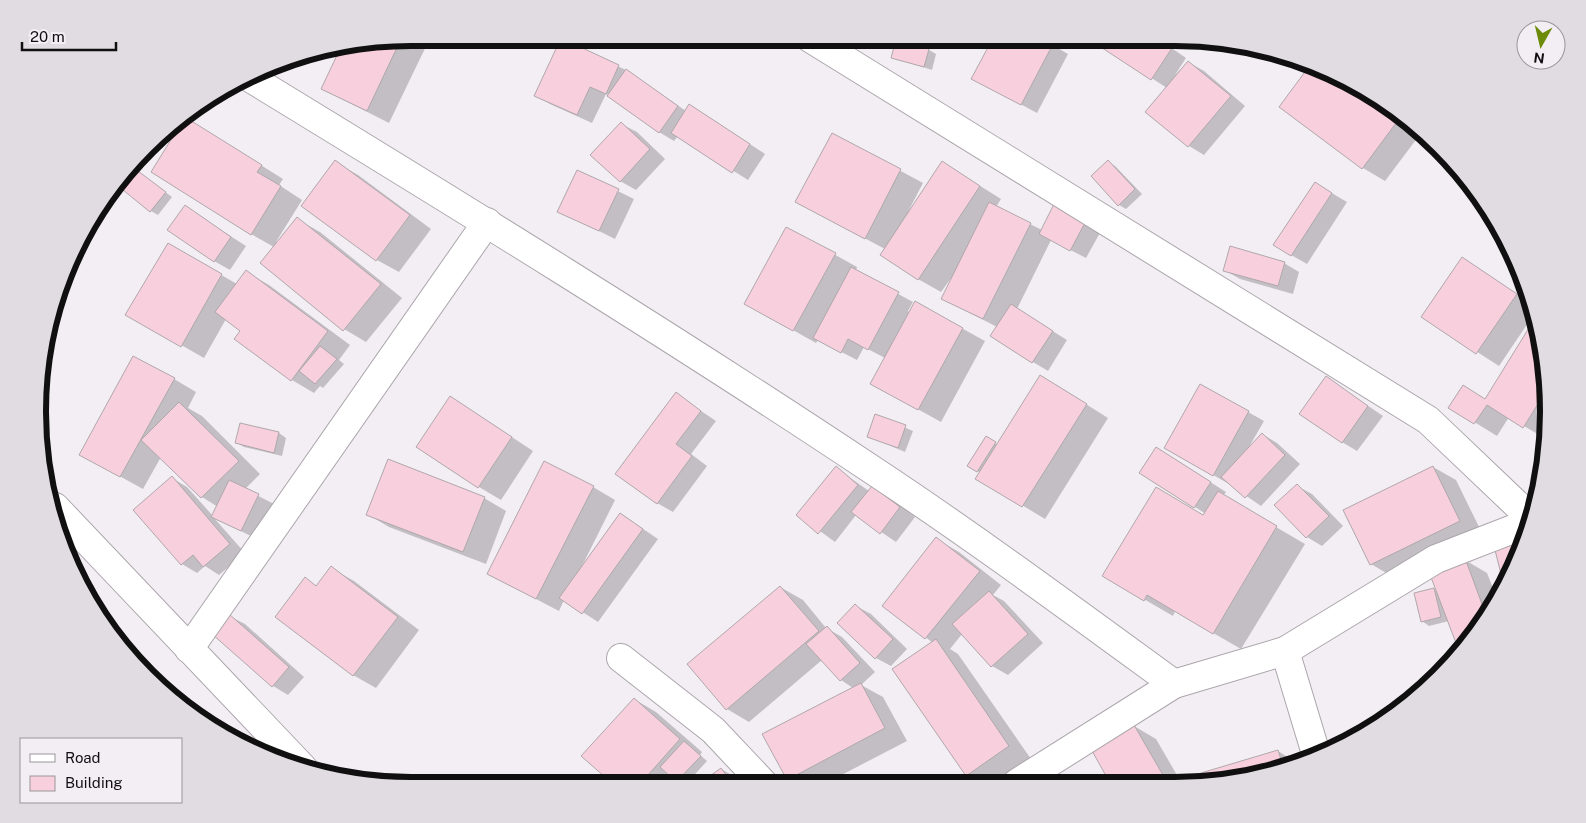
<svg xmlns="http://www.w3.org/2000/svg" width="1586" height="823" font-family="'Public Sans',sans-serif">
	<rect width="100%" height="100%" fill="#f3eef4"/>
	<g fill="#0003">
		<polygon points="412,38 430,38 389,123 322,89 342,49"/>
		<polygon points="1040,38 1068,54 1037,113 988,87"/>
		<polygon points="1089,38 1157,38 1186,58 1175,75 1188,62 1204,71 1245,106 1204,155 1189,146 1167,88"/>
		<polygon points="561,40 626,70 686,111 705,115 765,154 748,180 678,136 674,141 659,132 606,94 592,123 550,104 535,95"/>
		<polygon points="929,50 936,54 932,70 892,57"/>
		<polygon points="1311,65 1340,76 1402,115 1421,133 1385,181 1363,168 1280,107"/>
		<polygon points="621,124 637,132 665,159 636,190 620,181"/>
		<polygon points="208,132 283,179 279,185 302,200 276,242 278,243 297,219 320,232 402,298 366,342 344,329 274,247 251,234"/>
		<polygon points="832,134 923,183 909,210 910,211 942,162 1001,199 996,207 1042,230 1055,206 1101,231 1086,258 1051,240 1017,309 1067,340 1048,371 1033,362 997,327 943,299 957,270 941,292 918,279 885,249 819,214"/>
		<polygon points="335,162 358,175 431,229 399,272 377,260"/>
		<polygon points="1108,162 1115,166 1142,194 1126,209 1119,205"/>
		<polygon points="577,171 634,199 615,239 559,211"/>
		<polygon points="138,172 172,197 158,215 151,211"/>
		<polygon points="1330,192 1347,202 1307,264 1291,255"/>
		<polygon points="185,207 246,246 230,270 214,261"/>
		<polygon points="787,228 857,267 856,271 913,302 908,311 910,313 916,303 985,341 941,422 894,396 885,358 864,347 857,360 818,340 816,343 768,316"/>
		<polygon points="169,245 237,284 246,272 269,285 350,345 339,360 344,364 323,388 320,386 314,393 292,380 236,339 242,330 226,319 204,358 127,314"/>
		<polygon points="1462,259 1531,303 1534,314 1499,366 1423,317"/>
		<polygon points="1284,263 1299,272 1293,294 1240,279 1224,270"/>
		<polygon points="1537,328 1545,362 1546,439 1509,417 1497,436 1450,407 1486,400"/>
		<polygon points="1327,378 1383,416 1357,451 1342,442"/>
		<polygon points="174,379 196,392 188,408 202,416 260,474 245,489 274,504 257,539 214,518 245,553 219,575 205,566 197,573 182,564 172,478 187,487 213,516 218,507 202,497 161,457 143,489 103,467"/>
		<polygon points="1062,389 1108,418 1045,519 977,478 981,473 969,466 986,438 998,445"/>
		<polygon points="676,394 716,421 691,454 707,466 673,512 657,503"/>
		<polygon points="472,411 533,451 501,500 479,487"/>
		<polygon points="1248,412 1264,421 1249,447 1262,434 1277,443 1300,464 1261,506 1229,484 1166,448"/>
		<polygon points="876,415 913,431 905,452 868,436"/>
		<polygon points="241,425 279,433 286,438 282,456 244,447 237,443"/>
		<polygon points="1171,457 1226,492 1223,496 1305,544 1241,649 1175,611 1173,616 1104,576 1206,514 1141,473"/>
		<polygon points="1433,467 1456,480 1482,533 1393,577 1371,564"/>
		<polygon points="836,468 869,491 872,487 888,496 915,517 896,542 856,515 835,542 798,515"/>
		<polygon points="1297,486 1312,494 1343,526 1322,546 1307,537 1276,506"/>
		<polygon points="593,487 615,500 582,566 621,514 658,539 598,622 564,600 559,611 488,574"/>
		<polygon points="484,498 506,511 486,564 389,527 367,514"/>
		<polygon points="936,539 959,552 1001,585 993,595 1004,601 1043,643 1008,675 992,666 962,634 950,649 958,654 1031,759 996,783 981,783 966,775 933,643 884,605"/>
		<polygon points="1465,560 1487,573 1497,598 1471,639 1460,650 1449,621 1429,626 1422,621 1434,590 1438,592"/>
		<polygon points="331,568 354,581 419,630 376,688 353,675 305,579 317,586"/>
		<polygon points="780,587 803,600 826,628 842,637 875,672 861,685 883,697 907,741 826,783 795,784 787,779 853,688 841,680 822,660 749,722 727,709"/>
		<polygon points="856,606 871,614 907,649 891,666 876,658"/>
		<polygon points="229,616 245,624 304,677 288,695 273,686"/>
		<polygon points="634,699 656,712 702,752 700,755 707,761 686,784 677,781 674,784 615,784 583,756"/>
		<polygon points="1134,726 1156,739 1181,782 1112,783"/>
		<polygon points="1278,751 1297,763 1224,782 1194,782 1192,777"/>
		<polygon points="721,769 737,778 741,784 701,784"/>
	</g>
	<g fill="#f8cfdc" stroke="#afa8aa">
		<polygon points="561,38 619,65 606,94 590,87 577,115 534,96"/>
		<polygon points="993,38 1043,38 1053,44 1021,105 971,79"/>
		<polygon points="1087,38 1157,38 1172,48 1151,80"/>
		<polygon points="401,39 367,111 321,89 340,49"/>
		<polygon points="896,39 929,49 924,67 891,58"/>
		<polygon points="1188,61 1231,96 1188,147 1145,112"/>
		<polygon points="1310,65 1340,76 1402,115 1362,169 1279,107"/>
		<polygon points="626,69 678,106 659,133 607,96"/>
		<polygon points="689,104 750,144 732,173 671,133"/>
		<polygon points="185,117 262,165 257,172 281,186 251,235 151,172"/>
		<polygon points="621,122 650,149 620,182 590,155"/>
		<polygon points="832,133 901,169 865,239 795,202"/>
		<polygon points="335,160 410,215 376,261 301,206"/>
		<polygon points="1108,160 1135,189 1118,206 1091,176"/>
		<polygon points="942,161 980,186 918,280 880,255"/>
		<polygon points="577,170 619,189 599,231 557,212"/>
		<polygon points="138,171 166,192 150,212 123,190"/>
		<polygon points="1315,182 1332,193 1291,256 1273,245"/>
		<polygon points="989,202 1031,223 983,319 941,299"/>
		<polygon points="1054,204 1086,221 1070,251 1039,234"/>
		<polygon points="185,205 231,237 214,262 167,230"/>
		<polygon points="297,217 381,284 343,331 260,263"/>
		<polygon points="786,227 836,253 793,331 744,304"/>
		<polygon points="168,243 222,274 181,347 125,315"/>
		<polygon points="1230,246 1285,262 1278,286 1223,271"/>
		<polygon points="1462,257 1517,294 1476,354 1421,317"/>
		<polygon points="851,267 899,292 868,350 848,339 841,353 813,338"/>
		<polygon points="246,270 328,331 291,381 234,339 240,331 215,312"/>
		<polygon points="915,301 963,328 918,410 870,384"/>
		<polygon points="1011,304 1053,331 1032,363 990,336"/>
		<polygon points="1532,323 1537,326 1545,362 1546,391 1523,428 1487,405 1474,424 1448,408 1463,385 1485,399"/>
		<polygon points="320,346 337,359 315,384 299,371"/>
		<polygon points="133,356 175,378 120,477 79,455"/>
		<polygon points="1040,375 1087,404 1022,507 975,479"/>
		<polygon points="1326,376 1368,406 1342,443 1299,414"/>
		<polygon points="1200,384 1249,411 1213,476 1164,448"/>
		<polygon points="676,392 701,411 676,444 692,456 657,504 615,474"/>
		<polygon points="450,396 512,437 478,488 416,447"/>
		<polygon points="179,402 239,461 201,498 141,440"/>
		<polygon points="875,414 906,425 898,448 867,437"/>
		<polygon points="240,423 279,432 274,453 235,443"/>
		<polygon points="1262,433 1285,455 1245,498 1221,477"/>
		<polygon points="986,436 996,442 977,472 967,466"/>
		<polygon points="1156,447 1211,482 1194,508 1139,473"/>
		<polygon points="388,459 485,497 463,552 366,515"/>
		<polygon points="544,461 594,486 536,599 487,574"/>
		<polygon points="836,466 858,485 818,534 796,515"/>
		<polygon points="1433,466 1460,521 1370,565 1343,510"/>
		<polygon points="172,476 230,544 203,567 193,555 181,565 133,510"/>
		<polygon points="229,480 259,494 241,531 211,517"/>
		<polygon points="1297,484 1329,516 1306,538 1274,505"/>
		<polygon points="872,486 900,507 880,534 851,512"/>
		<polygon points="1156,487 1203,515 1218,491 1277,526 1213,634 1147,595 1144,601 1102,576"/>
		<polygon points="620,513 643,529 582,614 559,598"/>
		<polygon points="936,537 980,571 925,639 882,606"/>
		<polygon points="1523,542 1510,577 1504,586 1495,550"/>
		<polygon points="1465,558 1486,615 1471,639 1459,651 1429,572"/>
		<polygon points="331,566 398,617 353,676 275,617 305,577 316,586"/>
		<polygon points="780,586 819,631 726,710 687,664"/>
		<polygon points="1434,588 1441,617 1421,622 1414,593"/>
		<polygon points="989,591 1028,634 991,667 952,624"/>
		<polygon points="855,604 893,639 875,659 837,623"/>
		<polygon points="229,614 289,667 272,687 212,634"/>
		<polygon points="827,626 860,663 840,681 806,644"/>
		<polygon points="936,639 1009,746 966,776 892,669"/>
		<polygon points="861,683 885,728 787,780 762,734"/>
		<polygon points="634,698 680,739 640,784 613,784 581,756"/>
		<polygon points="1134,725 1167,782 1110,783 1091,749"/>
		<polygon points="684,741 701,756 676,782 660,767"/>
		<polygon points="1278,750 1283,766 1224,782 1193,782 1191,776"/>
		<polygon points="721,768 733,784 699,784"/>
	</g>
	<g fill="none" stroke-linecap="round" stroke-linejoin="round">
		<g stroke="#aba6ab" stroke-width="30">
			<g id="minor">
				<polyline points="810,38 1428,420 1532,519"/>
				<path d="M 252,79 C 460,206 668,334 871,469 C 974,537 1074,611 1174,684"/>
				<polyline points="55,507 303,768"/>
				<polyline points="189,649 487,222"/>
				<polyline points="1285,651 1317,757"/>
				<polyline points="621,658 713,730 764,784"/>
				<polyline points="1017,783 1174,684 1285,651 1436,559 1531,522"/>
			</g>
		</g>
		<use href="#minor" stroke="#fff" stroke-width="28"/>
	</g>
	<path d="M0 0H1586V823H0ZM411 46H1175A365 365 0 0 1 1540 411V412A365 365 0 0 1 1175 777H411A365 365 0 0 1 46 412V411A365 365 0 0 1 411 46Z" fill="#e1dce2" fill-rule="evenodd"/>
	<path fill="none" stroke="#111011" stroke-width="6" d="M411 46H1175A365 365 0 0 1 1540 411V412A365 365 0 0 1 1175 777H411A365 365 0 0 1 46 412V411A365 365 0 0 1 411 46Z"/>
	<rect x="20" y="738" width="162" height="65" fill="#f3eef4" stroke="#999599"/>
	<rect x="30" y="754" width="25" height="8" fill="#ffffff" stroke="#999599"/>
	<text x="65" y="763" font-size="15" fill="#111011">Road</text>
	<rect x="30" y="776" width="25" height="15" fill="#f8cfdc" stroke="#999599"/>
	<text x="65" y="788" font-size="15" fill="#111011">Building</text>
	<g transform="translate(1541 45) rotate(188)"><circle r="24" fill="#f3eef4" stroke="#999599"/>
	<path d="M0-4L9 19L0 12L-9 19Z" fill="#6c8b08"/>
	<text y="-8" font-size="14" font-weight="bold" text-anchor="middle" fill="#111011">N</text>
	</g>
	<path d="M22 42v8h94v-8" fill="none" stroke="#111011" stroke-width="2.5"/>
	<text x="30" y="42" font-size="15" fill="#111011" stroke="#f3eef4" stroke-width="4" paint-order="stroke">20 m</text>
</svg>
